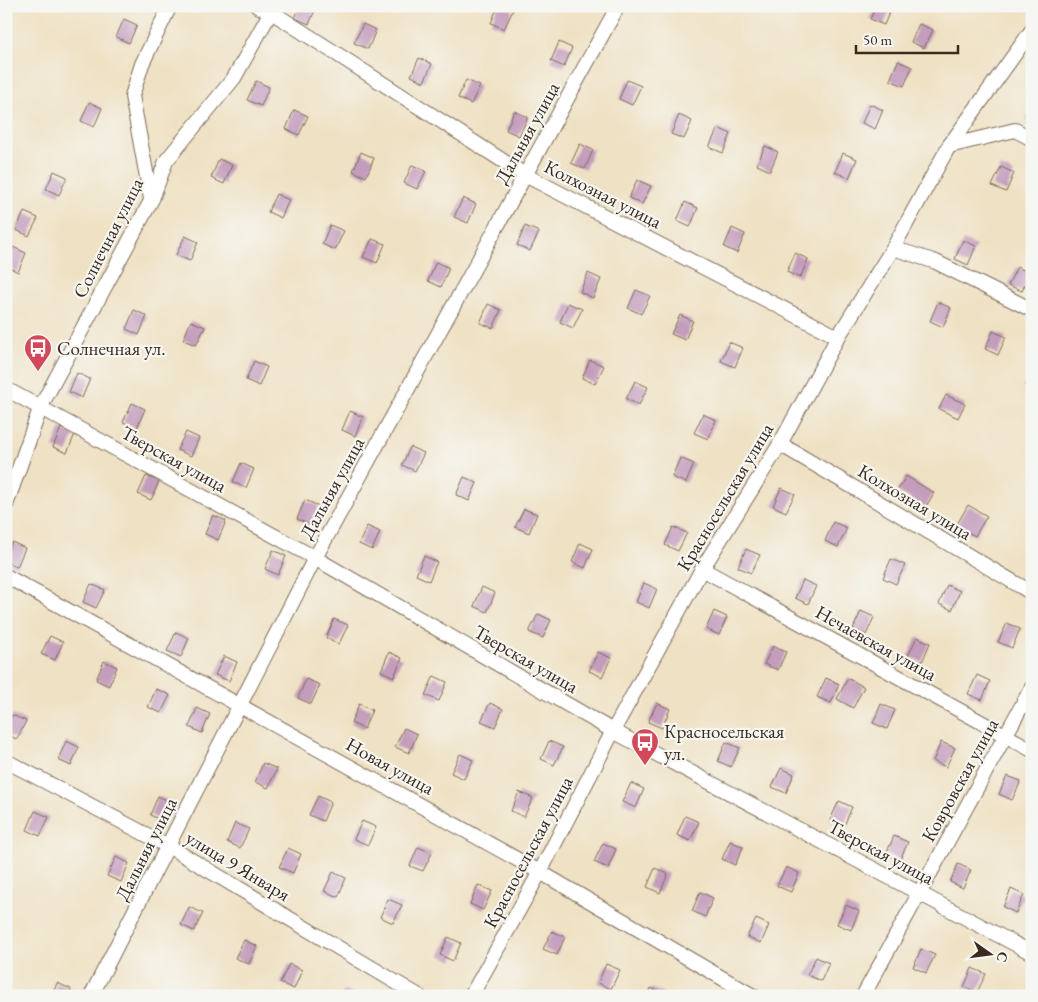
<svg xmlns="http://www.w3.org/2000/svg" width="1038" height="1002" font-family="'EB Garamond',serif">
	<rect width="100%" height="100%" fill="#f6f6f2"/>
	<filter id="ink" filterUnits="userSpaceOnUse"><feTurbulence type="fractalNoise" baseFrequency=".02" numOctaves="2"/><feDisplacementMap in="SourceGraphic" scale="10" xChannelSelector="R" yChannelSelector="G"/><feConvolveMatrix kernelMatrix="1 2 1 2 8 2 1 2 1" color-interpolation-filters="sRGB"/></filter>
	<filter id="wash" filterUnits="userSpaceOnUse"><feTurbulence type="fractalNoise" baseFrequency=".0096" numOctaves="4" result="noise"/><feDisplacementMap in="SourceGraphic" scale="20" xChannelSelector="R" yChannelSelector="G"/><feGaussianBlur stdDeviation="1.12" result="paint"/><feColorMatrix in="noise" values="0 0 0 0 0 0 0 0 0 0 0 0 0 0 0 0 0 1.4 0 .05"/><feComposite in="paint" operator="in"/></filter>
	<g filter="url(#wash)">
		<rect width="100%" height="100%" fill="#efe1c3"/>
		<g id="blocks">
			<g fill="#c49dbd">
				<polygon points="300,6 317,6 309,24 295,18"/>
				<polygon points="498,6 513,10 504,29 491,23"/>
				<polygon points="876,6 892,6 884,25 870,19"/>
				<polygon points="124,19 137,25 129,43 116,37"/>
				<polygon points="363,24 376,30 368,49 354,43"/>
				<polygon points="919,24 933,30 924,48 911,42"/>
				<polygon points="559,42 572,48 564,67 551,61"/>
				<polygon points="419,58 432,64 424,82 411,76"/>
				<polygon points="898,61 912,67 904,86 890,80"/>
				<polygon points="466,80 480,86 471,104 458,98"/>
				<polygon points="627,80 641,86 632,105 619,99"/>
				<polygon points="256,81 269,87 261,106 247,100"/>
				<polygon points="89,102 102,108 94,127 81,121"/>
				<polygon points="870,104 883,110 875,129 862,123"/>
				<polygon points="1032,107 1032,124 1025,121"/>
				<polygon points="294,110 308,116 299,135 286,129"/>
				<polygon points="514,111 528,117 519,136 506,130"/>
				<polygon points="679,115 692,121 684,139 671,134"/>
				<polygon points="718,128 731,134 723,153 709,147"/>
				<polygon points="580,144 593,150 585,169 571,163"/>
				<polygon points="765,146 778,152 770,171 757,165"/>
				<polygon points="361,152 374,158 366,177 353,171"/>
				<polygon points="843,153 857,159 849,178 835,172"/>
				<polygon points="219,159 232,165 224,184 211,178"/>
				<polygon points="412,165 426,171 417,189 404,183"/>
				<polygon points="1001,167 1014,173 1006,192 992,186"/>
				<polygon points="54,171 67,177 59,195 46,189"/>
				<polygon points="637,180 651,186 642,204 629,198"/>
				<polygon points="276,194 289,200 281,218 268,212"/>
				<polygon points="463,198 476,204 468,223 454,217"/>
				<polygon points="685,202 698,208 690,227 677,221"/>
				<polygon points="24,212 38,218 29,236 16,230"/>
				<polygon points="330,225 344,231 335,250 322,244"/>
				<polygon points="525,226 539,232 530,251 517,245"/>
				<polygon points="732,228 745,234 737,253 724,247"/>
				<polygon points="185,236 198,242 190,261 176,255"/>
				<polygon points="372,239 385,244 377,263 363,257"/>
				<polygon points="963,240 976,246 968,265 955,259"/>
				<polygon points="13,247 26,253 18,272 6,266"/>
				<polygon points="795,253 808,259 800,278 787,272"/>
				<polygon points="436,262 449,268 441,287 428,281"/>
				<polygon points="1017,267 1030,273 1022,291 1008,285"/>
				<polygon points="588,273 601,279 593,298 580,292"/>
				<polygon points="636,290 650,296 641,314 628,308"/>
				<polygon points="938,302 951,308 943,327 930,321"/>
				<polygon points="568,303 582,309 573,328 560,322"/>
				<polygon points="488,304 501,310 493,328 480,323"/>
				<polygon points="134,310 147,316 139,335 126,329"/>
				<polygon points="680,315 693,321 685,340 671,334"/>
				<polygon points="191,321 205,327 196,345 183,340"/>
				<polygon points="993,331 1006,337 998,355 985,349"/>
				<polygon points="729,342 743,348 735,367 721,361"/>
				<polygon points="590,360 604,366 595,384 582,378"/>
				<polygon points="254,361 267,367 259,386 246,380"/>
				<polygon points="77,373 90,379 82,398 69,392"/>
				<polygon points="1032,374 1032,389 1025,386"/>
				<polygon points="635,381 648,387 639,405 626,399"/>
				<polygon points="946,395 965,404 958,418 939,409"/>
				<polygon points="132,403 145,409 137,428 123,422"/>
				<polygon points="350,411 363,417 355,436 342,430"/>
				<polygon points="703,414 716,420 708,439 694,433"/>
				<polygon points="61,428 75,434 67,453 53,447"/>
				<polygon points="186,432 199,438 191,456 177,450"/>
				<polygon points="410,447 424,453 415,471 402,465"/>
				<polygon points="680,458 694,464 686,483 672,477"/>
				<polygon points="241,463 254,469 246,488 233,482"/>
				<polygon points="146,476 159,481 151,500 138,494"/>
				<polygon points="906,476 934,493 925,508 897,491"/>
				<polygon points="464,477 477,483 469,501 456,495"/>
				<polygon points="781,488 795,494 786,512 773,506"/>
				<polygon points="305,500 319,506 310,525 297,519"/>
				<polygon points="968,505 987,516 975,536 956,526"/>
				<polygon points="524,509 537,514 529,533 515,527"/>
				<polygon points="213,515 226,521 218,540 205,534"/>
				<polygon points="833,522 847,528 838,547 825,541"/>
				<polygon points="367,526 380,532 372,550 359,544"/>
				<polygon points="673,527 687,533 678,551 665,545"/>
				<polygon points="12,542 25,548 17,567 6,562 6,554"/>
				<polygon points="580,543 593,549 585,568 572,562"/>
				<polygon points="746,549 760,555 751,573 738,567"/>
				<polygon points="273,550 286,556 278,575 265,569"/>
				<polygon points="424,556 437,562 429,581 416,575"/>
				<polygon points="891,559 905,565 896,584 883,578"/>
				<polygon points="803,580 816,586 808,604 795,598"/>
				<polygon points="644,583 657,589 649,608 636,602"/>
				<polygon points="91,584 105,590 96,608 83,602"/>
				<polygon points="947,585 960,591 952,610 939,604"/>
				<polygon points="482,587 495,593 487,612 474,606"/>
				<polygon points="714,611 727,617 719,635 706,629"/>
				<polygon points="861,611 874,617 866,635 853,629"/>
				<polygon points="538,614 551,620 543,638 529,632"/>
				<polygon points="334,619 348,625 339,644 326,638"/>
				<polygon points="1007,623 1020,629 1012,648 998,642"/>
				<polygon points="176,632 189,638 181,657 167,651"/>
				<polygon points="50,636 63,642 55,660 41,654"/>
				<polygon points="917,637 930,643 922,662 908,656"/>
				<polygon points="773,646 786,652 778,670 764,664"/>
				<polygon points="389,652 402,658 394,677 381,671"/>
				<polygon points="598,652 611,658 602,677 589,671"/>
				<polygon points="224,656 237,662 229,681 215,675"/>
				<polygon points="104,661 117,667 109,686 96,680"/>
				<polygon points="977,675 990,681 982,700 968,694"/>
				<polygon points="434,676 447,682 439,701 425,695"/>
				<polygon points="826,678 839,684 831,703 817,697"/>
				<polygon points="848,678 864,687 853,708 837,699"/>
				<polygon points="306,679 320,685 311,704 298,698"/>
				<polygon points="156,689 170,695 161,713 148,707"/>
				<polygon points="490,703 503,709 495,727 481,721"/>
				<polygon points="657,703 670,709 662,728 648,722"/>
				<polygon points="359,704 372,710 364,729 351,723"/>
				<polygon points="881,704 895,710 887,729 873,723"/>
				<polygon points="197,708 210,714 202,733 189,727"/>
				<polygon points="12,715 26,721 17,739 6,735 6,728"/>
				<polygon points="404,728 417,734 409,753 395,747"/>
				<polygon points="66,741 79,747 71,766 58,760"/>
				<polygon points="549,741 563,747 554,765 541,759"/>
				<polygon points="726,742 740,748 731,767 718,761"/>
				<polygon points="941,742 955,748 946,767 933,761"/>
				<polygon points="460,754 473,760 464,779 451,773"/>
				<polygon points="263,763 277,769 268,788 255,782"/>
				<polygon points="781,768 794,774 786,793 772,787"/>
				<polygon points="1007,776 1021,781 1012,800 999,794"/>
				<polygon points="631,783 644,789 636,808 622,802"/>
				<polygon points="519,792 533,798 524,817 511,811"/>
				<polygon points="158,796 171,802 163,821 150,815"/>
				<polygon points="318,796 331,802 323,821 309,815"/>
				<polygon points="839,801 852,807 844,826 830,820"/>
				<polygon points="35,811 49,817 40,836 27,830"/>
				<polygon points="685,816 699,822 690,841 677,835"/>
				<polygon points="362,821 376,827 368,845 354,839"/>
				<polygon points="235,823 249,829 240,848 227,842"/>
				<polygon points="894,836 908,842 900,860 886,854"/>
				<polygon points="730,841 743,847 735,865 722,859"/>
				<polygon points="603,843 616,849 608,868 594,862"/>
				<polygon points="418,847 432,853 423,871 410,866"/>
				<polygon points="288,848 301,854 293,873 279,867"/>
				<polygon points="116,857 129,863 121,882 107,876"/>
				<polygon points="958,864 971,870 963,888 950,882"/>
				<polygon points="786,867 799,873 791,892 777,886"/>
				<polygon points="655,868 668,874 660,893 647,887"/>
				<polygon points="333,872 346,878 338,897 324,891"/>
				<polygon points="478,885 492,891 483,910 470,904"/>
				<polygon points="1011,889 1024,895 1016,913 1003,907"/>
				<polygon points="700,892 713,898 705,917 692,911"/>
				<polygon points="388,899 402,905 393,923 380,917"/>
				<polygon points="846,905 859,911 851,930 837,924"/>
				<polygon points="189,907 203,913 194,931 181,925"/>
				<polygon points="756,919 769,925 761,943 747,937"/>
				<polygon points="552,931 565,937 557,955 543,949"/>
				<polygon points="448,937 461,943 453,961 440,955"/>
				<polygon points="244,940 257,946 249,964 235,958"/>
				<polygon points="921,949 935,955 926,973 913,967"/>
				<polygon points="816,957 829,963 821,981 807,975"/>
				<polygon points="289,964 302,970 294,989 280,983"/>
				<polygon points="606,964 620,970 611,989 598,983"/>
				<polygon points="972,968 986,974 977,992 964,987"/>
				<polygon points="57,983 71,989 68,996 52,996"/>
				<polygon points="651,988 664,994 664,996 648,996"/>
				<polygon points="344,990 357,996 342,996"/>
				<polygon points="524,991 534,996 522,996"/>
			</g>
		</g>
	</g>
	<g filter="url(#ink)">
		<use href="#blocks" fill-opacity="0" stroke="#7a6a58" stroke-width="1"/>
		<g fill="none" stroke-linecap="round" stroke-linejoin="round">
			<g stroke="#7a6a58" stroke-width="16">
				<g id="minor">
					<polyline points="257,6 270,11 525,175 838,337"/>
					<polyline points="949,146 1015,130 1032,139"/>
					<polyline points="151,199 132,96 142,64 170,6"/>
					<polyline points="893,248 936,262 1032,310"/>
					<polyline points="6,389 315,558 613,731 1032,953"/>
					<polyline points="780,444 1032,593"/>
					<polyline points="6,505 41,406 152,199 166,161 234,78 274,6"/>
					<polyline points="702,569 1032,750"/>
					<polyline points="6,576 540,872 753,996"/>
					<polyline points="6,761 168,846 419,996"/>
					<polyline points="91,996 315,558 618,6"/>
					<polyline points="471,996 540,872 613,731 702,569 780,444 838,337 893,248 949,146 1032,30"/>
					<polyline points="863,996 1032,687"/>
				</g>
			</g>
			<use href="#minor" stroke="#fff" stroke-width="14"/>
		</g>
	</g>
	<defs>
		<g id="bus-pin" transform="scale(1.4375)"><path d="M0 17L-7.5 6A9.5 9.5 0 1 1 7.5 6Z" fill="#d1495b" stroke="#f6f6f2"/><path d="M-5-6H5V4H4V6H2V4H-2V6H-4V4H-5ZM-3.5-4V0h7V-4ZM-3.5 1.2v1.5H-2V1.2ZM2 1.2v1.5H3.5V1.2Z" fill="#fff"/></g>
	</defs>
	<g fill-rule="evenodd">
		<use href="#bus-pin" x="38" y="348"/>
		<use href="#bus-pin" x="645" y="742"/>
	</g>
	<g text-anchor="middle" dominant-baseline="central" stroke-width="4.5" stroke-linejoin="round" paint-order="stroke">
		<g font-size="19" fill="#3b2a1e" stroke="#f6f6f2">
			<text transform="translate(527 133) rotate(-61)">Дальняя улица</text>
			<text transform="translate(603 194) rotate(27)">Колхозная улица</text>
			<text transform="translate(108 238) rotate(-63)">Солнечная улица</text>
			<text transform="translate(174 459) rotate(29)">Тверская улица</text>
			<text transform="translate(332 488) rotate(-61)">Дальняя улица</text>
			<text transform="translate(725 497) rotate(-59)">Красносельская улица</text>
			<text transform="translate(915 502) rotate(31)">Колхозная улица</text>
			<text transform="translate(876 643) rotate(29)">Нечаевская улица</text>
			<text transform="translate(526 659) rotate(30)">Тверская улица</text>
			<text transform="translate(390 766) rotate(29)">Новая улица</text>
			<text transform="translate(960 780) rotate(-61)">Ковровская улица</text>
			<text transform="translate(146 849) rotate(-63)">Дальняя улица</text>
			<text transform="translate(528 852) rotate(-62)">Красносельская улица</text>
			<text transform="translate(881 852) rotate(28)">Тверская улица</text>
			<text transform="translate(238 866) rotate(31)">улица 9 Января</text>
		</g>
		<g font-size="19" fill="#3b2a1e" stroke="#f6f6f2" text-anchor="start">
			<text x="57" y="348">Солнечная ул.</text>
			<text x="664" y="731">Красносельская<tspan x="664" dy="22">ул.</tspan></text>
		</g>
	</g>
	<rect width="1038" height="1002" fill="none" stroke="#f6f6f2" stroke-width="25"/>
	<g transform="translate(990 954) rotate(104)" stroke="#f6f6f2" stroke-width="4" paint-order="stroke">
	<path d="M0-4L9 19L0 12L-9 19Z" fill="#3b2a1e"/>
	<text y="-8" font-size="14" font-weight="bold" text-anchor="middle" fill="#3b2a1e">С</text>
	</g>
	<path d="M856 45v8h102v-8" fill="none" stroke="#3b2a1e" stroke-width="2.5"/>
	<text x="863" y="45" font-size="15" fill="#3b2a1e" stroke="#f6f6f2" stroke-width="4" paint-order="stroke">50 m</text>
</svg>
